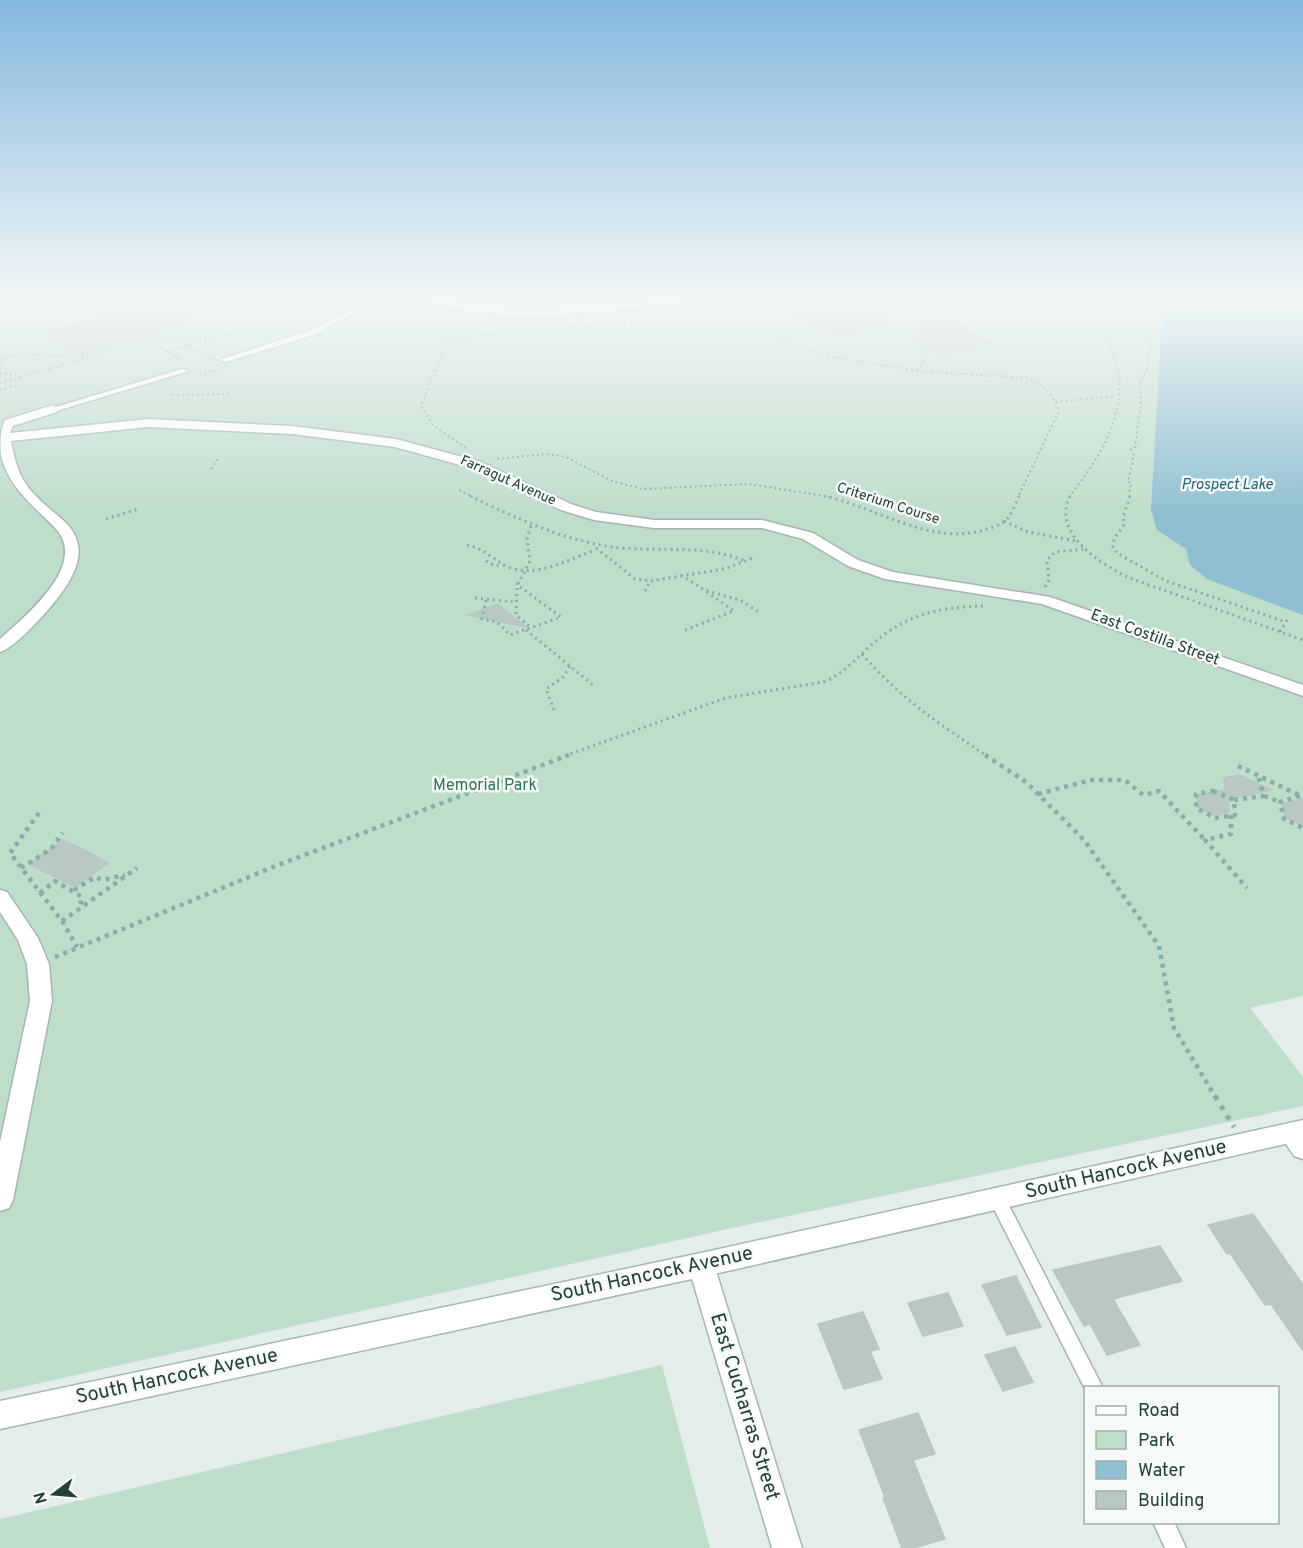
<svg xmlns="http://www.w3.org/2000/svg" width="1303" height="1548" font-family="Overpass,sans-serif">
	<rect width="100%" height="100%" fill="#e4edea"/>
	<g fill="#beddca">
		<polygon points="0,300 1303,300 1303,996 1250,1008 1303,1077 1303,1106 723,1230 0,1392"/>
		<polygon points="662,1365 710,1548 0,1548 0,1519"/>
	</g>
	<polygon fill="#8fbfd0" points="1163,300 1303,300 1303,615 1207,579 1190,565 1186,549 1157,530 1151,510"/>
	<g fill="#bac8c3" stroke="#b7c7c2" stroke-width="1.5">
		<polygon points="165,303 199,321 153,333 158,336 78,355 41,332 149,304 152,306"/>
		<polygon points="835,304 842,306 848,304 895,321 849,336 840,333 835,336 790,318"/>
		<polygon points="954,321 996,344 939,356 938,351 910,347 920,323"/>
		<polygon points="498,604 526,627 468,615"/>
		<polygon points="1239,775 1272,790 1228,799 1229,812 1214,815 1197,807 1197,795 1225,790 1224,778"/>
		<polygon points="1303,799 1303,826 1284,817 1283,803"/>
		<polygon points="63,840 92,854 108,863 75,887 29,864"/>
		<polygon points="1253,1214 1303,1285 1303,1351 1271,1304 1265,1305 1230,1253 1227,1254 1208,1225"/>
		<polygon points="1160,1246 1182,1281 1113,1299 1140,1345 1107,1355 1090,1324 1084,1326 1053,1270"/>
		<polygon points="1016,1276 1041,1327 1007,1335 982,1285"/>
		<polygon points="948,1293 963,1326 923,1336 908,1303"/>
		<polygon points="863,1312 879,1349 870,1351 882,1379 844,1389 818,1324"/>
		<polygon points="1015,1347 1033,1382 1003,1391 985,1355"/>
		<polygon points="918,1413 935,1454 913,1460 945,1539 913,1548 902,1548 883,1498 885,1497 859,1430"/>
	</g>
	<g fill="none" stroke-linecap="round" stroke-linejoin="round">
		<g stroke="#a7b5b2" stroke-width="3">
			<g id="service">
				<polygon points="361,306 364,308 363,309 314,335 226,362 219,360 308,331"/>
				<polygon points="182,369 189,371 56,411 49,409"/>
				<polygon points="997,1192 1003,1194 1103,1388 1086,1388 1086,1391 989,1199 991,1194"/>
				<polygon points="1153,1522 1174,1522 1186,1548 1165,1548"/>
			</g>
		</g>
		<g stroke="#a7b5b2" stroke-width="3">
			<g id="minor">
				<path d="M 428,300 L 525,309 L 689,300 L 684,303 C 609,310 528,325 454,308 C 446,306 435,305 428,300 Z"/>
				<path d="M 53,405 L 59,409 L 57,412 L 13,426 L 10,433 L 148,419 L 292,426 L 396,439 L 481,462 L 571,504 L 596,512 L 654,520 L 762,520 L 813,533 L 858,560 L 893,572 L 1050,597 L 1303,685 L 1303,696 L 1042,604 L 885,579 L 848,566 L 803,539 L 762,528 L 654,528 L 594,520 L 561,510 L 471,468 L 395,447 L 292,434 L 148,427 L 11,441 C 14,456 17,471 26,484 C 36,499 52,510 65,522 C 95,551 69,585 48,610 C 38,621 14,648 0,652 L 0,639 C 25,616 90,564 55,528 C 33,505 9,488 1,456 C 0,444 0,430 5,420 Z"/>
				<polygon points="0,890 7,892 38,938 49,964 52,1001 13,1200 9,1208 0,1211 0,1142 30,1001 27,964 18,940 0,912"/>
				<polygon points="1291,1123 1303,1131 1303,1159 1294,1156 1279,1133 1283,1126"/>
				<polygon points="701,1253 710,1257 714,1265 802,1548 772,1548 688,1265 692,1257"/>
			</g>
		</g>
		<g stroke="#a3b8b3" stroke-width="3">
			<polygon id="secondary" points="1303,1120 1303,1140 701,1277 0,1429 0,1401 701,1253"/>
		</g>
		<g stroke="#86afa6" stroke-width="2" stroke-dasharray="2 3" stroke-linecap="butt">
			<polyline points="864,300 910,318 950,318 965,326 1009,321"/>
			<polyline points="997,300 1024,310 1108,313"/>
			<polyline points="858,308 872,303"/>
			<path d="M 701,309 L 747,323 L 820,355 L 918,371 L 1028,378 C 1044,384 1054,395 1059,411 L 1018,497"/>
			<polyline points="460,337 715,315"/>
			<polyline points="147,339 180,360"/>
			<polyline points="61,345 52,349 55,356 85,357"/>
			<polyline points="187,346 211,359"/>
			<polyline points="166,352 265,324 309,302"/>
			<polyline points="0,369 3,363 0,359 20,354 55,356"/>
			<polyline points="195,371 200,374 219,369"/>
			<polyline points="918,371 927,353"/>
			<polyline points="0,373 20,376"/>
			<polyline points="0,383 150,340 219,336"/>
			<polyline points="0,390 18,385"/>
			<polyline points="172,395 229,394"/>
			<polyline points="1056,402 1116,396"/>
			<polyline points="466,448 433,425 421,406 448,341 476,328"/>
			<polyline points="497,459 546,454 566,457 612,481 643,489 748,484 831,497"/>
			<polyline points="211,469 218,459"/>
			<polyline points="459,490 473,497"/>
			<path d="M 1069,497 C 1096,463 1127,417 1118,370 C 1115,353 1104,340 1104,321 L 1118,300"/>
			<polyline points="1129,497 1131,483 1128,482 1134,455 1131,449 1135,447 1141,403 1140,383 1147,369 1157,300"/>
		</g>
		<g stroke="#86afa6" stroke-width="3" stroke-dasharray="2 4" stroke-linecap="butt">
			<path d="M 470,496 C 516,518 562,540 613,547 C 658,553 702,543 745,561"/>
			<path d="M 824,496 C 877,507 934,549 990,528 C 997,526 1004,523 1009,517 C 1013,511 1016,502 1019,496"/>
			<path d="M 1070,496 C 1051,533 1100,563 1127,577 L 1303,640"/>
			<polyline points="1130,496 1123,517 1124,525 1114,539 1113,547 1117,553 1166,581 1286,622"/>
			<polyline points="106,519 138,509"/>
			<polyline points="1004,521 1028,532 1077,541"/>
			<polyline points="531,526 527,538 530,561 517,586 516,615 531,628"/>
			<path d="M 467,545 C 485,548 493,560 508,567 C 536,579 569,559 595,550"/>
			<polyline points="596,548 635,579 650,581"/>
			<polyline points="486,561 495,566 503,564"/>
			<polyline points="681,575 704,590 740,600 760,613"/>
			<polyline points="1045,587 1049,580 1047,560 1055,552 1084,549"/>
			<polyline points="645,591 650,581 724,569 756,557"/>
			<polyline points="475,598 515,602"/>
			<polyline points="486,600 482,619 497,622 510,635 561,617 516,584"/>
			<polyline points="526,630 593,685"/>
			<polyline points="685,630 734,611 704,590"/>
			<polyline points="1280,632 1289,617"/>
			<path d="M 862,654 C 900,698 939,724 987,756"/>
			<polyline points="554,710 546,689 563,677 570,666"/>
			<path d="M 565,756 L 725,698 L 823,682 C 842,675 856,659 870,646 C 906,614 939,607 985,606"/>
		</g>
		<g stroke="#86afa6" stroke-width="4.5" stroke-dasharray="4 5" stroke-linecap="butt">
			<polyline points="985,755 1026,782 1084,840 1159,946 1174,1028 1216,1098"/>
			<polyline points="1238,766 1303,797"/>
			<polygon points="1213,791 1234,800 1235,815 1215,818 1196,808 1196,794"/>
			<polyline points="1038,794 1091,780 1125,780 1143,795 1159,791 1205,840"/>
			<polyline points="1264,796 1280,802"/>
			<polyline points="1300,796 1280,802 1284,819 1303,828"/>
			<polyline points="1234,800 1264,796 1258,776"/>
			<polyline points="39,813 10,853 62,921 77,947"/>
			<polyline points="1231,815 1231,834 1205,840 1247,888"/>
			<polyline points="21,868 51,849 63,833"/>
			<polyline points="74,890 95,877 102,880 125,875"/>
			<polyline points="40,893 55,881 82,897 80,908"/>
			<polyline points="62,921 137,868"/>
			<polyline points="55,957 278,865 569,755"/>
		</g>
		<polyline stroke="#86afa6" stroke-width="5" stroke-dasharray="4.5 7" stroke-linecap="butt" points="1215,1096 1234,1127"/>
		<use href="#service" fill="#fff" fill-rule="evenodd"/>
		<use href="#minor" fill="#fff" fill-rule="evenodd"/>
		<use href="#secondary" fill="#fff" fill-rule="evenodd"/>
	</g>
	<linearGradient id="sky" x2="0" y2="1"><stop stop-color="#84b8de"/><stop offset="0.58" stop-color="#f3f7f6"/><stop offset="1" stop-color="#f3f7f6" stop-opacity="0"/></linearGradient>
	<rect width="1303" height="517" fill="url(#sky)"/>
	<g text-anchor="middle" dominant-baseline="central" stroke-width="5" stroke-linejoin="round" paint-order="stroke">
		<g font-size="14" fill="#243e3a" stroke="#f5faf8">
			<text transform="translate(508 481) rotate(24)">Farragut Avenue</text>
			<text transform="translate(888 504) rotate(18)">Criterium Course</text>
		</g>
		<g font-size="15" font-style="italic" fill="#206178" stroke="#f5faf8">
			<text x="1227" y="485">Prospect Lake</text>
		</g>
		<g font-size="16" fill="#243e3a" stroke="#f5faf8">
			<text transform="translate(1155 638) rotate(20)">East Costilla Street</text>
		</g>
		<g font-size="16" fill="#307451" stroke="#f5faf8">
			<text x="485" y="786">Memorial Park</text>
		</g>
		<g font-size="20" fill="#243e3a" stroke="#f5faf8">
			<text transform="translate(1126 1170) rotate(-13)">South Hancock Avenue</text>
			<text transform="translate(652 1275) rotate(-12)">South Hancock Avenue</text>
			<text transform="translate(177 1377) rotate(-12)">South Hancock Avenue</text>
			<text transform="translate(744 1407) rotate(73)">East Cucharras Street</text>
		</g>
	</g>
	<rect x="1084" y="1386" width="195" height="138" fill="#f5faf8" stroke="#a1afac" stroke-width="1.5"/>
	<rect x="1096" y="1406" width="30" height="9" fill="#ffffff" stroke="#a1afac" stroke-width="1.5"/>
	<text x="1138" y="1416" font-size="18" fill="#243e3a">Road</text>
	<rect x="1096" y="1431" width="30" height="18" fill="#beddca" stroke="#a1afac" stroke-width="1.5"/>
	<text x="1138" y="1446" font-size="18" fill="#243e3a">Park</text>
	<rect x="1096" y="1461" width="30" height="18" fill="#8fbfd0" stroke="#a1afac" stroke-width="1.5"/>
	<text x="1138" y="1476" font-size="18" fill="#243e3a">Water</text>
	<rect x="1096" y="1491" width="30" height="18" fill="#bac8c3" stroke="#a1afac" stroke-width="1.5"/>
	<text x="1138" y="1506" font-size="18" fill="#243e3a">Building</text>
	<g transform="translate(54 1494) rotate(254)" stroke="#f5faf8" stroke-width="4.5" paint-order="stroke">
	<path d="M0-4.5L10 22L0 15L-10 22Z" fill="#243e3a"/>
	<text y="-9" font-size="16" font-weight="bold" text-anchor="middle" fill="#243e3a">N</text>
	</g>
</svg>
